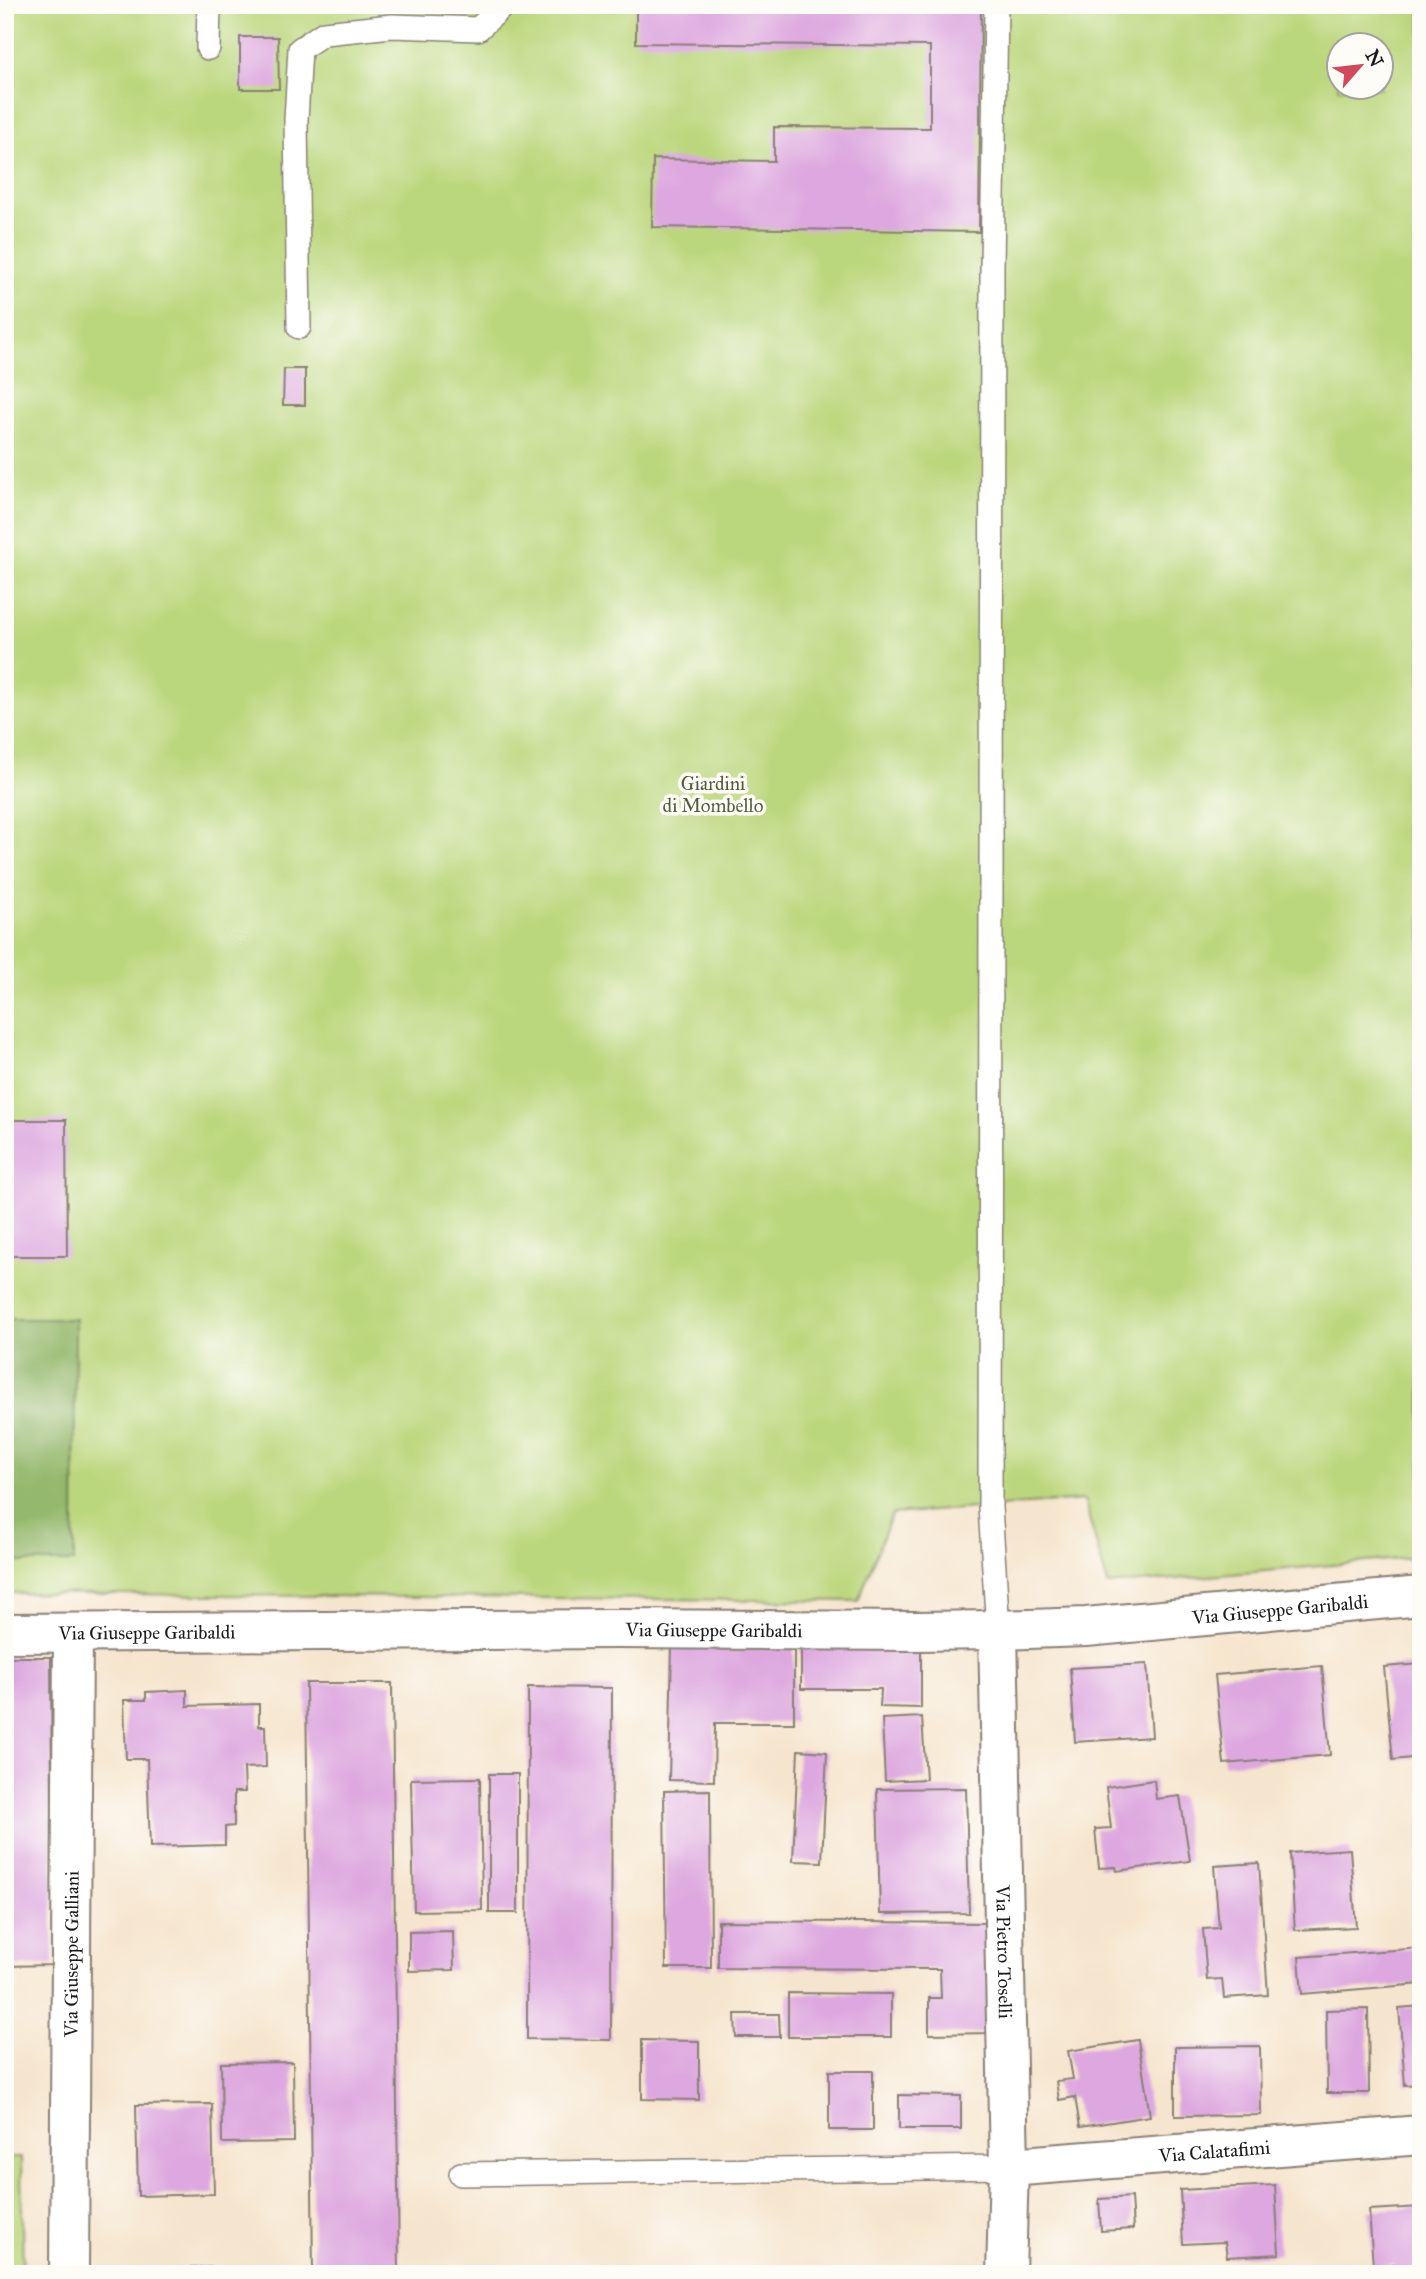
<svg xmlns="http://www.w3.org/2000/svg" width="1426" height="2279" font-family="'IM FELL Great Primer',serif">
	<rect width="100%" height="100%" fill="#fdfcf7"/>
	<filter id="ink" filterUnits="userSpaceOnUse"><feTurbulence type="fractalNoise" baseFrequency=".0143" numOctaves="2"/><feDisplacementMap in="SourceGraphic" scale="14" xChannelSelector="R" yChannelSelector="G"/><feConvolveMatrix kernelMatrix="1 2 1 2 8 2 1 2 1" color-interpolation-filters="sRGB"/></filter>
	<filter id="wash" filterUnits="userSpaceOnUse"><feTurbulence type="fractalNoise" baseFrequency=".00686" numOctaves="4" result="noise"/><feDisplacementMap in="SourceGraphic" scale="28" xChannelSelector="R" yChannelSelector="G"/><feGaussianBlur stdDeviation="1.57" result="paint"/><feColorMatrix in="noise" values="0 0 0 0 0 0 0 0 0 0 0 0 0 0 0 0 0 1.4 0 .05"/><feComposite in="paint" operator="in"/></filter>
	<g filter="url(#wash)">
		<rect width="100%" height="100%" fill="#f6e5ce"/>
		<g fill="#bbd77d" stroke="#6c7a4c" stroke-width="2" fill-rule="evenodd">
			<path d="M 5,5 L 1421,5 L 1421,1557 L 1108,1585 L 1084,1500 L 892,1514 L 858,1601 L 5,1593 ZM 1338,46 L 1380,46 L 1380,88 L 1338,88 Z"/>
			<polygon points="5,2158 21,2158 23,2274 5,2274"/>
		</g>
		<polygon fill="#94b86c" stroke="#586a44" stroke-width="2" points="5,1319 75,1319 74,1562 5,1562"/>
		<g id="blocks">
			<g fill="#dda7df">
				<polygon points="636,5 981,5 979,232 652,227 653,159 774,161 774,127 930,128 930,46 636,43"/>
				<polygon points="240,37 278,37 279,89 240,89"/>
				<polygon points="284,369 305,369 305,405 283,405"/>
				<polygon points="5,1120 66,1120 67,1256 10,1256 10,1217 5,1217"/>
				<polygon points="672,1645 794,1647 794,1723 715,1723 714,1781 669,1780"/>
				<polygon points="801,1646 921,1646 921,1708 880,1707 881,1689 801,1689"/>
				<polygon points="5,1657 51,1657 53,1965 5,1966"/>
				<polygon points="1147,1664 1152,1737 1075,1742 1070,1668"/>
				<polygon points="1421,1664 1421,1757 1393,1760 1384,1667"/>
				<polygon points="1322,1666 1330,1755 1224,1764 1215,1675"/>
				<polygon points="306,1683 392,1683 399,2274 313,2274"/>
				<polygon points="528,1687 612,1688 611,2040 527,2039"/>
				<polygon points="187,1690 187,1706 259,1704 259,1726 265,1726 266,1767 244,1768 245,1792 234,1792 234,1826 225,1827 225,1845 150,1847 147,1759 126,1759 124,1700 146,1700 146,1692"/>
				<polygon points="922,1717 926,1779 885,1781 882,1719"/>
				<polygon points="798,1750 827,1752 822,1862 793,1861"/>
				<rect x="489" y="1774" width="29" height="139"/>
				<polygon points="480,1778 482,1910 414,1911 411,1779"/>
				<polygon points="1154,1780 1156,1799 1180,1796 1190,1861 1117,1871 1116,1867 1099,1868 1095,1829 1111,1828 1106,1787"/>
				<polygon points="966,1788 969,1913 880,1914 877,1789"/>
				<polygon points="710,1790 711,1968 666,1968 664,1791"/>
				<polygon points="1350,1849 1356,1927 1295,1930 1290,1853"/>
				<polygon points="1259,1863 1268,1995 1224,1998 1222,1979 1207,1980 1203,1929 1219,1928 1214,1866"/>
				<polygon points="718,1921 992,1923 993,2033 929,2034 929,1998 941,1998 940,1969 718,1968"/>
				<polygon points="453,1931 454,1970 409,1971 409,1932"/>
				<polygon points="1421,1948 1421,1984 1302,1994 1299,1957"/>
				<polygon points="788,1993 891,1994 891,2037 788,2037"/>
				<polygon points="1421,2006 1421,2084 1405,2085 1399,2008"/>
				<polygon points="1368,2009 1369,2093 1327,2093 1326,2010"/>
				<polygon points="735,2014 779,2014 780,2037 736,2037"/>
				<polygon points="642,2040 699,2041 699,2100 642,2099"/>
				<polygon points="1138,2040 1150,2116 1080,2127 1075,2097 1059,2100 1056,2081 1073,2079 1068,2051"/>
				<polygon points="1260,2046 1261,2115 1175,2116 1175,2047"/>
				<polygon points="293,2062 294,2142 222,2143 221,2063"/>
				<rect x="829" y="2071" width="44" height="59"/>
				<polygon points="899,2095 961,2096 961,2129 899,2129"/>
				<polygon points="212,2104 214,2194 138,2196 136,2105"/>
				<polygon points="1275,2185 1279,2254 1227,2257 1225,2242 1183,2244 1180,2190"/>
				<polygon points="1131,2197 1133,2229 1101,2231 1099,2199"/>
				<polygon points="1421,2207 1421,2274 1395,2274 1394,2264 1373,2266 1369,2210"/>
				<polygon points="221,2267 221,2274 125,2274 125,2270"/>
			</g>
		</g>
	</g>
	<g filter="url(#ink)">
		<use href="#blocks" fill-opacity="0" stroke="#898075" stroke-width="2"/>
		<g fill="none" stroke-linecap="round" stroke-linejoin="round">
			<g stroke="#898075" stroke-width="26">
				<g id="service">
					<polyline points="996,5 992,267 990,1507 998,1630"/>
					<polyline points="208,48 209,5"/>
					<polyline points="299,327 296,120 300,49 324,33 392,26 478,29 504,5"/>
					<polyline points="461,2174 1009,2167"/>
				</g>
			</g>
			<g stroke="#898075" stroke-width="42">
				<g id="minor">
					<path id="s1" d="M 998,1630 L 1009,2167 L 1006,2274"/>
					<path id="s2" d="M 1009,2167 L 1421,2135"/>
					<path id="s3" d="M 69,2274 L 73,1633"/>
				</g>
			</g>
			<g stroke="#898075" stroke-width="42">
				<g id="tertiary">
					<path id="s4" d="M 5,1633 L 616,1629 L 915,1631 L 998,1630 L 1086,1627 L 1421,1596"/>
				</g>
			</g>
			<use href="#service" stroke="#fff" stroke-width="23"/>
			<use href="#minor" stroke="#fff" stroke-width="38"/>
			<use href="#tertiary" stroke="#fff" stroke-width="38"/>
		</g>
	</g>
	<g text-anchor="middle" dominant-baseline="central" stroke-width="7" stroke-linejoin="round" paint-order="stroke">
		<g font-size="19" fill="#545d3e" stroke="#fdfcf7">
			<text x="713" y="783">Giardini<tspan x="713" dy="22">di Mombello</tspan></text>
		</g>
		<g font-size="19" fill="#1c1c1c" stroke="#fdfcf7">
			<text stroke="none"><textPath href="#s4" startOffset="1276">Via Giuseppe Garibaldi</textPath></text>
			<text stroke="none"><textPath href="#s4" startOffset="709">Via Giuseppe Garibaldi</textPath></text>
			<text stroke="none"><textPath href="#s4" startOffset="142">Via Giuseppe Garibaldi</textPath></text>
			<text stroke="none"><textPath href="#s1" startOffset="322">Via Pietro Toselli</textPath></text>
			<text stroke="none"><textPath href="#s3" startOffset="320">Via Giuseppe Galliani</textPath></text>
			<text stroke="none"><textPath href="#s2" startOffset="206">Via Calatafimi</textPath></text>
		</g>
	</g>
	<rect width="1426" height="2279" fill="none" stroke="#fdfcf7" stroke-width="28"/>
	<g transform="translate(1360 66) rotate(62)"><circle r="33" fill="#fdfcf7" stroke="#a3a29f" stroke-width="2"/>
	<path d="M0-5L12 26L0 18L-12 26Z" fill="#d1495b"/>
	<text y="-10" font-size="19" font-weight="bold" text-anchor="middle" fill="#1c1c1c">N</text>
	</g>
</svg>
